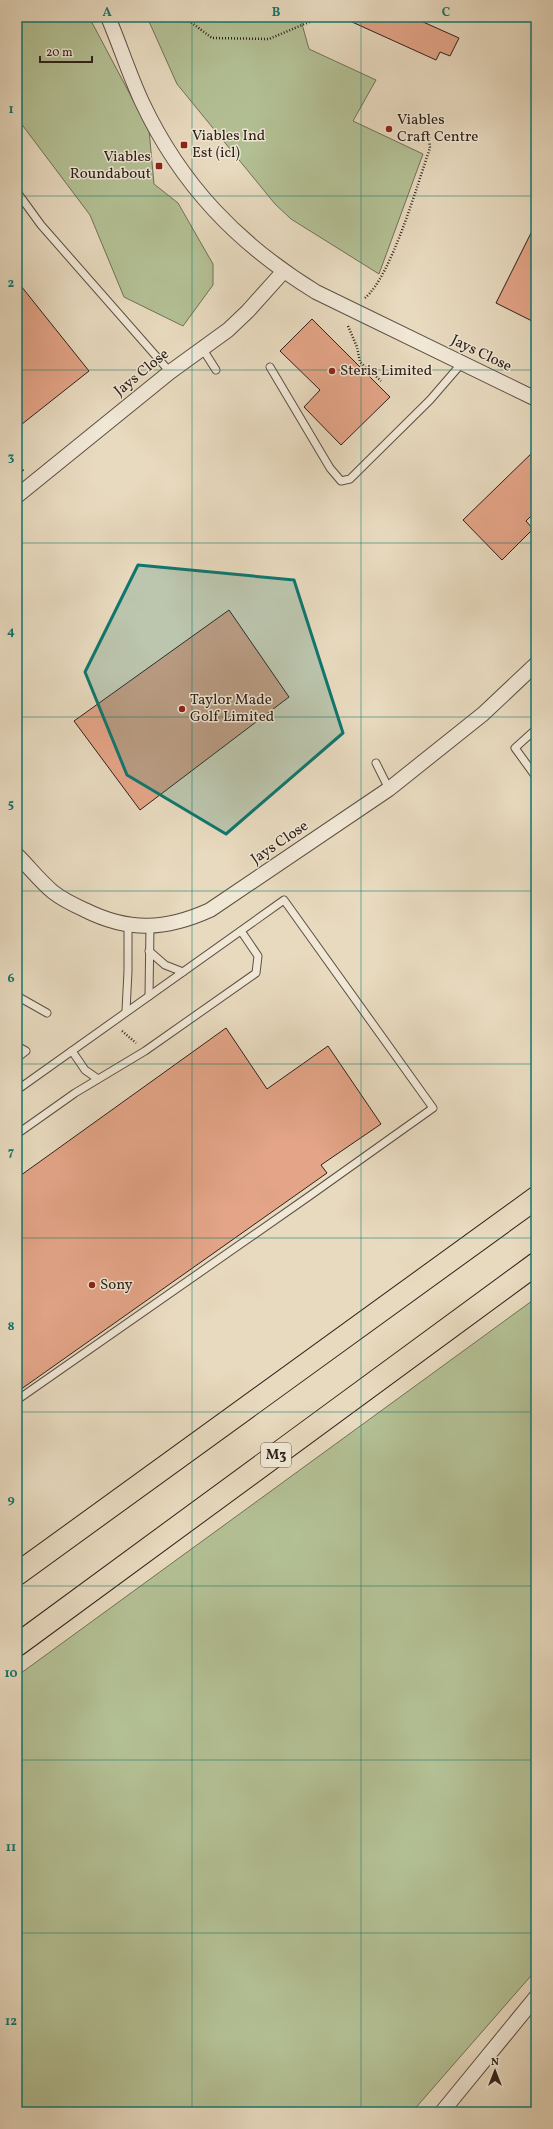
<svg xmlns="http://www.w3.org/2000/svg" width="553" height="2129" font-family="Vollkorn,serif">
	<rect width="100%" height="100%" fill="#e8dabf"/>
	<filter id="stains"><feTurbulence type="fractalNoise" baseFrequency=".005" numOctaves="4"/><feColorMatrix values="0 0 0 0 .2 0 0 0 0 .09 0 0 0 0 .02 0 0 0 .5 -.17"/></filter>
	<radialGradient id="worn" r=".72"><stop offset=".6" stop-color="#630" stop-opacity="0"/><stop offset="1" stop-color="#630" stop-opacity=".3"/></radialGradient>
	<g fill="#b3c094" stroke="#717058">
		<polygon points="17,17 89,17 149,130 154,184 178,203 213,264 213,285 183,326 124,297 90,215 17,118"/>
		<polygon points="147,17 300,17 309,49 376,80 353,121 423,154 379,274 291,219 275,204 177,84"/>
		<polygon points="536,1298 536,1970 412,2112 17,2112 17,1676"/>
	</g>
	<g fill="#e3a487" stroke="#2f211b">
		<polygon points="341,17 412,17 459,38 450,56 440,52 436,60"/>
		<polygon points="536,223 536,323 496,303"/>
		<polygon points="17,281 89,371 17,428"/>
		<polygon points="312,319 390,397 341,445 304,407 320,390 280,351"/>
		<polygon points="536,449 536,511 526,521 533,529 502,560 463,520"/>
		<polygon points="229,610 289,697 140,810 74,721"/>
		<polygon points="226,1028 267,1089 328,1046 381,1124 321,1165 327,1173 17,1392 17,1178"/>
	</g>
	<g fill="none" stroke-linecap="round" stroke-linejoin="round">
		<g stroke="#5d4f44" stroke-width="9">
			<g id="service">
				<polyline points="17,192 41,225 170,372"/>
				<polyline points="202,348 216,370"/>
				<polyline points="270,367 330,468 341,481 350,479 430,400 462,363"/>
				<polyline points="536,729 515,748 536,777"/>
				<polyline points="376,763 389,789"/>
				<polyline points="149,951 165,965 183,972"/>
				<polyline points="17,996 47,1013"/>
				<polyline points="149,996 150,926"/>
				<polyline points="126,1011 128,971 128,925"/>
				<polyline points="17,1046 26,1051 17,1058"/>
				<polyline points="72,1051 85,1070 98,1079"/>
				<polyline points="17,1090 284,900 433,1108 308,1197 17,1400"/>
				<polyline points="17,1134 75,1093 145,1051 256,973 258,956 241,931"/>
			</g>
		</g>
		<g stroke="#5d4f44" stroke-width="16">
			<g id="minor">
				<path d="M 108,17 C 120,45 129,74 142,102 C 181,185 238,244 316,292 L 536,399"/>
				<polyline points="17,496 170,372 228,330 248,311 283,272"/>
				<path d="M 17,855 C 29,867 40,881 53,892 C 62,899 74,905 85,910 C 129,932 166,930 210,910 L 389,789 L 483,714 L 536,664"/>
				<polyline points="442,2112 536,1997"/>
			</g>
		</g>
		<g stroke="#2f211b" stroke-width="24">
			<g id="motorway">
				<polyline points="17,1574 536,1198"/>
				<polyline points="17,1645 536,1264"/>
			</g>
		</g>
		<g stroke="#2f211b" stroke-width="2.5" stroke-dasharray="1 2" stroke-linecap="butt">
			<polyline points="184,17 212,38 269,39 321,17"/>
			<path d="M 365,298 C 392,275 417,185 430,148 L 429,137"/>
			<polyline points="348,326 357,347 360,362 381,381"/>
			<polyline points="17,463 24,472"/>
			<polyline points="122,1031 136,1043"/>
		</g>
		<use href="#service" stroke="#f0e7d5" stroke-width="7"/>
		<use href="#minor" stroke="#f0e7d5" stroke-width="14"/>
		<use href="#motorway" stroke="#e8dabf" stroke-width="22"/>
	</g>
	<path fill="#0f766e" fill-opacity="0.2" stroke="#0f766e" stroke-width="3" stroke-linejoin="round" d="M 138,565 L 294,580 L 343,733 L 226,834 L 127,775 L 85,672 Z"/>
	<path fill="none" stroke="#0f766e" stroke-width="1" stroke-opacity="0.55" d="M 192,17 L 192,2112M 361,17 L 361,2112M 17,196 L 536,196M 17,370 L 536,370M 17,543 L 536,543M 17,717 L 536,717M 17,891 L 536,891M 17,1064 L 536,1064M 17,1238 L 536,1238M 17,1412 L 536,1412M 17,1586 L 536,1586M 17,1760 L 536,1760M 17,1933 L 536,1933"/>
	<g fill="#8f2418" stroke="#f0e7d5" stroke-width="1.5">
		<circle cx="389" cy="129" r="4"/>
		<rect x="180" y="141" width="8" height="8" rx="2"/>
		<rect x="155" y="162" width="8" height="8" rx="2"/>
		<circle cx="332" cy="371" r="4"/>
		<circle cx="182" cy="709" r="4"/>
		<circle cx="92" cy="1285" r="4"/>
	</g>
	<g text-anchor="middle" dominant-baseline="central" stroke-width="3" stroke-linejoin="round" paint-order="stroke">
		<rect fill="#f0e7d5" stroke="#695c53" stroke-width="1" x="261" y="1443" width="30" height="24" rx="3"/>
		<g font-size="14" font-weight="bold" fill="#2f211b">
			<text x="276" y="1455">M3</text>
		</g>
		<g font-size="15" fill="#2f211b" stroke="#f0e7d5" text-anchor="start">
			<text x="397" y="120">Viables<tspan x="397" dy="17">Craft Centre</tspan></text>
			<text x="192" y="136">Viables Ind<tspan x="192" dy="17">Est (icl)</tspan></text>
			<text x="151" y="157" text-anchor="end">Viables<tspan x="151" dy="17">Roundabout</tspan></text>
			<text x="340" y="371">Steris Limited</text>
			<text x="190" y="700">Taylor Made<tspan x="190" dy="17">Golf Limited</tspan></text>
			<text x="100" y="1285">Sony</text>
		</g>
		<g font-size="15" fill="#2f211b" stroke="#f0e7d5">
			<text transform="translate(481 354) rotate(26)">Jays Close</text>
			<text transform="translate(142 373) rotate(-39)">Jays Close</text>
			<text transform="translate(280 843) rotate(-34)">Jays Close</text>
		</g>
	</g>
	<rect width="553" height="2129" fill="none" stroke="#e8dabf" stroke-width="44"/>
	<g transform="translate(495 2071)" stroke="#f0e7d5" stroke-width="3" paint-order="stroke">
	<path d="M0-3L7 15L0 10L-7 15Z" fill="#2f211b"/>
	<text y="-6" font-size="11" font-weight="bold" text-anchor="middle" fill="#2f211b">N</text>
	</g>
	<path d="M40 56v6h52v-6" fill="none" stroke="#2f211b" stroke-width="2"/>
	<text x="46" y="56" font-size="12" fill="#2f211b" stroke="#f0e7d5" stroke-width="3" paint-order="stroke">20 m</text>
	<rect x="22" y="22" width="509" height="2085" fill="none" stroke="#0f766e" stroke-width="1.5"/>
	<g font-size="13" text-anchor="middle" font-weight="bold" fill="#0f766e">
		<text x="107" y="16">A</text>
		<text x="276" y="16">B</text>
		<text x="446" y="16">C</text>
		<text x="11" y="113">1</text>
		<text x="11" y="287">2</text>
		<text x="11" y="461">3</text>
		<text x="11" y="635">4</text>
		<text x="11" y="808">5</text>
		<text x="11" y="982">6</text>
		<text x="11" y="1156">7</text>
		<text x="11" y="1330">8</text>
		<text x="11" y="1503">9</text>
		<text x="11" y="1677">10</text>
		<text x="11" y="1851">11</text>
		<text x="11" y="2025">12</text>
	</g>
	<rect width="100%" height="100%" filter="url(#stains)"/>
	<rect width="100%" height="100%" fill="url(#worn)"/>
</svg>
